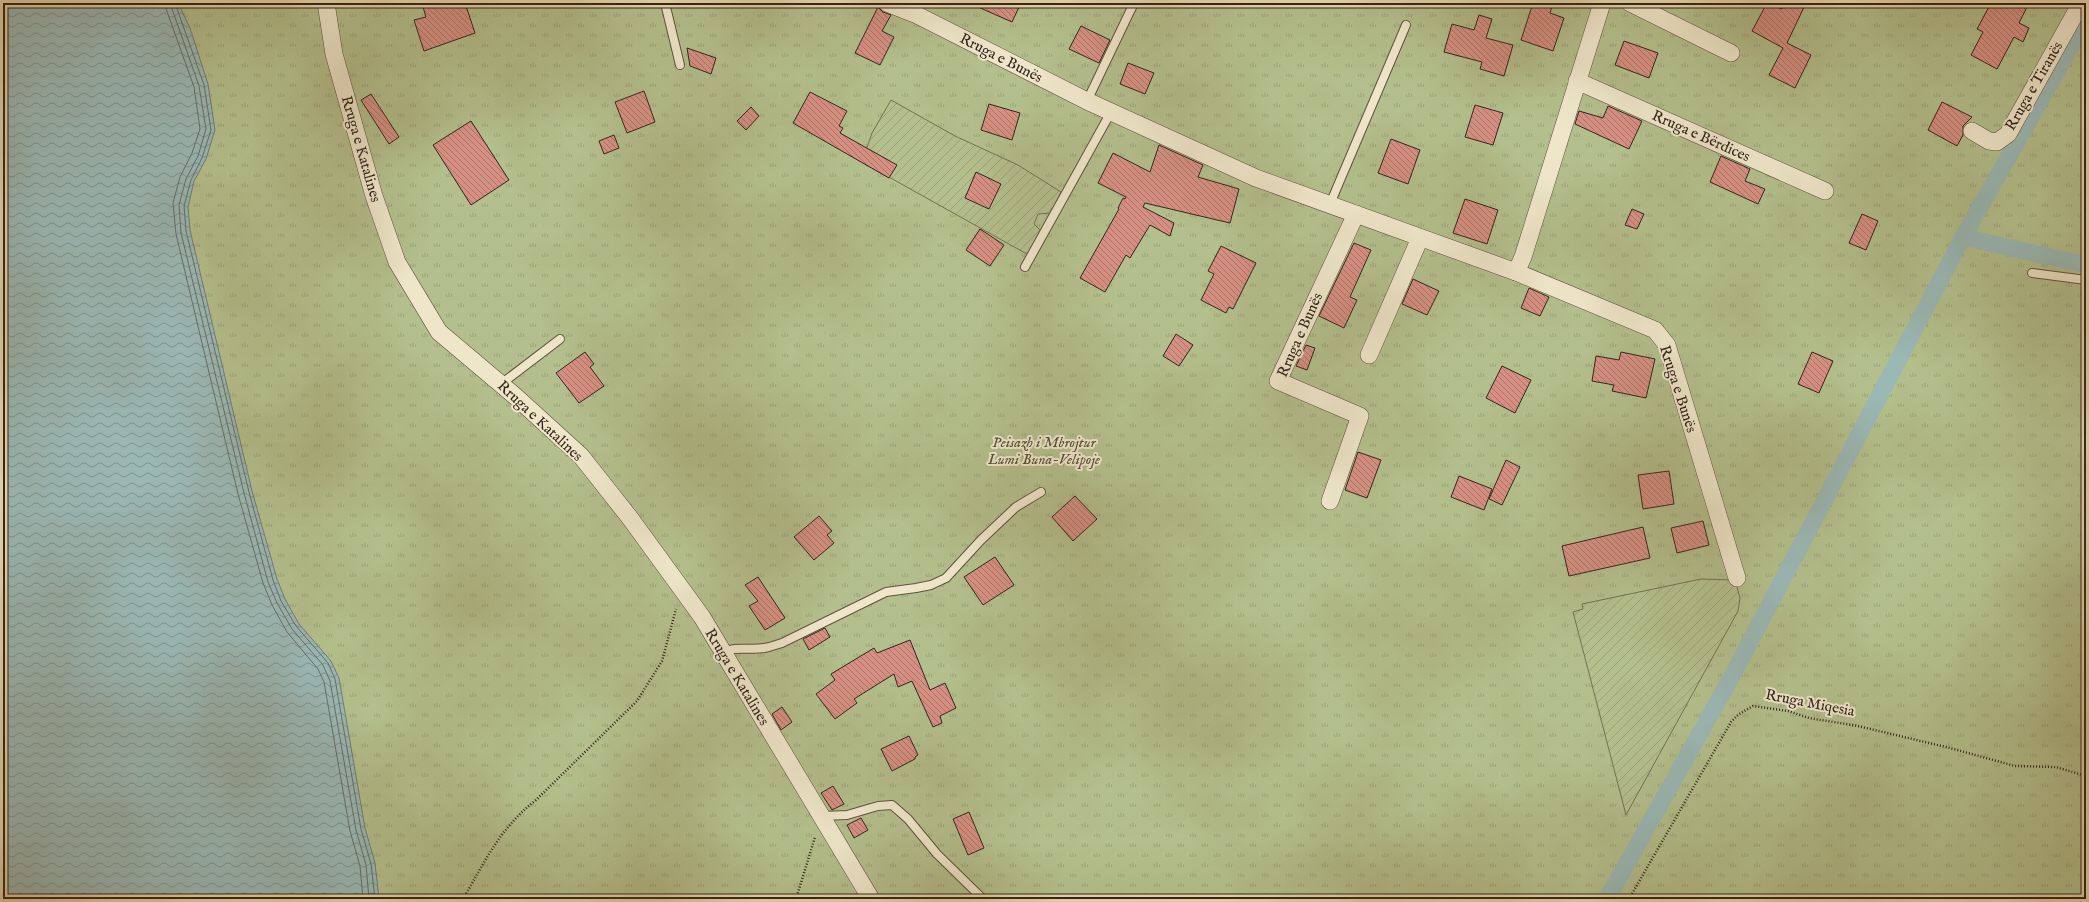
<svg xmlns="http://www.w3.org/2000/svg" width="2089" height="902" font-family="'IM FELL English',serif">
	<defs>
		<pattern id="park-tufts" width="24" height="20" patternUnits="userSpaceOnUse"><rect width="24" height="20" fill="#b3bf8c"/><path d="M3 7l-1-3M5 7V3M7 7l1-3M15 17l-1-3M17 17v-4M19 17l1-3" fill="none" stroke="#9aa478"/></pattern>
		<pattern id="garden-furrows" width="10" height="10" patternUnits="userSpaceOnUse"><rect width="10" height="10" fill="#b3bf8c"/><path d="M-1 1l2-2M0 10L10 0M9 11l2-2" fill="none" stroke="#9aa478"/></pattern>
		<pattern id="water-waves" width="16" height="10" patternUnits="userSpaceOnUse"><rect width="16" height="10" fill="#9ab8b4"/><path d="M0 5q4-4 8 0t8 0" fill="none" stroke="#7e9592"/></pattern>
		<pattern id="building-back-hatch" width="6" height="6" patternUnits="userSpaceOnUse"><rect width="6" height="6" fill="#d69083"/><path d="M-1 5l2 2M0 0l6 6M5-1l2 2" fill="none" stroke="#ae756a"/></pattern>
	</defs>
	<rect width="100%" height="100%" fill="#e7d8ae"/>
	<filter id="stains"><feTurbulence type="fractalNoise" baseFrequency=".005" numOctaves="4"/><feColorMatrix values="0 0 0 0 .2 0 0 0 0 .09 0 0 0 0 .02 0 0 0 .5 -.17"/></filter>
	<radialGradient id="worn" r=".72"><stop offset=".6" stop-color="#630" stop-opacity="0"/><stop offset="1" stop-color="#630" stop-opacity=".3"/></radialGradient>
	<rect fill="url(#park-tufts)" stroke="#737254" x="3" y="3" width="2083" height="896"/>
	<g fill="url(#garden-furrows)" stroke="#737254">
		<polygon points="891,100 955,136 1018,165 1061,192 1051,213 1038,214 1034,224 1042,232 1032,253 1025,253 862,162 872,133"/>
		<polygon points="1701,579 1735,580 1740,598 1738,611 1626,815 1573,612 1583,609 1582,604"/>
	</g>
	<polygon fill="url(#water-waves)" stroke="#717d77" points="3,3 178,3 190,28 208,84 215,130 206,159 194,181 188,207 190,230 252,491 277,579 285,599 299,624 331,661 339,678 365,828 375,863 379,899 3,899"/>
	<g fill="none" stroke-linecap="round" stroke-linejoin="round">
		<g stroke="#666e68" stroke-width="1">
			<polyline points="164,3 194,87 200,129 192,153 180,177 173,203 176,234 238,494 263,583 272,605 287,632 318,669 324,682 350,831 360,866 363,899"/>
			<polyline points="170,3 199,86 206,129 198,156 186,179 179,205 181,233 244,493 268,582 277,603 292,629 323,665 330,681 356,830 366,865 369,899"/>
			<polyline points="175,3 204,85 211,130 202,158 191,180 184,206 186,231 249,492 273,580 281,601 296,626 328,663 335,679 361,829 371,864 375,899"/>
		</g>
		<g stroke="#9ab8b4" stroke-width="17">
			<polyline points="1963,237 2086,265"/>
			<polyline points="1607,899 1732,676 1963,237 2086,20"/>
		</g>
	</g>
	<g fill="url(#building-back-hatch)" stroke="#33241c">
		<polygon points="436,3 465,3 475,33 424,51 414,20 426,17 423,7"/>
		<polygon points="969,3 1021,3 1012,22"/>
		<polygon points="1533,3 1553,3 1550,13 1564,18 1553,51 1521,40"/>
		<polygon points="1767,3 1782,9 1785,3 1806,3 1787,43 1811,55 1795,88 1769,75 1783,48 1752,31"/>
		<polygon points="1991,3 2029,3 2019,23 2029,28 2023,42 2014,37 1997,69 1971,55 1983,32 1977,29"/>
		<polygon points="878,7 883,12 891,15 882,31 894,37 880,65 855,53"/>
		<polygon points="1479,15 1492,19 1486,38 1513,45 1504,76 1480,69 1482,62 1444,52 1452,24 1474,30"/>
		<polygon points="1081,26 1110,40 1099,63 1069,49"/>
		<polygon points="1624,41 1658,53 1649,78 1615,65"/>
		<polygon points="687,48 716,58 711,74 690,66"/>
		<polygon points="1128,63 1154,73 1145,94 1120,84"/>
		<polygon points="644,91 655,122 627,133 615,102"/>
		<polygon points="810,92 847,111 839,126 843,128 840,133 897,165 889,178 793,123"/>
		<polygon points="371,94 399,137 389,144 361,100"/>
		<polygon points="1942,102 1972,117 1963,126 1963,135 1957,146 1928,130"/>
		<polygon points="989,104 1020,113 1012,140 981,130"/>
		<polygon points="1475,105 1503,113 1493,145 1465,137"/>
		<polygon points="1608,106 1642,121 1629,149 1575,124 1579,111 1603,118"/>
		<polygon points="751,107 759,116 746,130 737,121"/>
		<polygon points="471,121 509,180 471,205 433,145"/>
		<polygon points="614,135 619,148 604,154 599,141"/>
		<polygon points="1391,139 1420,150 1408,184 1378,173"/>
		<polygon points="1159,145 1203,165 1198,177 1239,189 1230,223 1145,203 1143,207 1174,223 1170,236 1150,225 1130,258 1126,255 1105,292 1080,278 1119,209 1118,208 1123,198 1125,199 1126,197 1098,183 1113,153 1150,172"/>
		<polygon points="1721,156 1750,169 1745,181 1765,189 1758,204 1710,182"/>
		<polygon points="976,172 1001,184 989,209 965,198"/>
		<polygon points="1465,199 1498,210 1487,244 1453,233"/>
		<polygon points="1632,209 1644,214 1637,229 1625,225"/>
		<polygon points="1862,214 1878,221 1866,250 1849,243"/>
		<polygon points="980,229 1004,245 990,266 966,250"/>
		<polygon points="1354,243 1371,250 1350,297 1357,300 1344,328 1319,316"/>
		<polygon points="1221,246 1256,263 1233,309 1229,307 1226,313 1201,300 1214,274 1208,271"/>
		<polygon points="1413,279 1439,291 1427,315 1402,304"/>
		<polygon points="1529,288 1549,297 1540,316 1521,308"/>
		<polygon points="1176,334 1193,345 1179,366 1163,356"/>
		<polygon points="1306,345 1315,348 1307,370 1296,366"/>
		<polygon points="585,352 594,364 590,367 604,386 579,403 556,373"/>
		<polygon points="1621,352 1655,359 1646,398 1612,391 1614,385 1592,381 1596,356 1619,360"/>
		<polygon points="1812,352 1833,361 1819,393 1798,384"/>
		<polygon points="1502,366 1531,380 1515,413 1486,398"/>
		<polygon points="1358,452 1381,460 1367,498 1345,490"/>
		<polygon points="1506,460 1520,467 1502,505 1489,499"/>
		<polygon points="1669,471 1674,504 1643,509 1638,475"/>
		<polygon points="1459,476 1492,489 1484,510 1451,497"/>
		<polygon points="1075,496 1097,519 1073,541 1052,517"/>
		<polygon points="819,516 832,531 827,535 834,543 814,560 794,537"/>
		<polygon points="1703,521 1709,545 1677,553 1671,528"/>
		<polygon points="1643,527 1650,558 1569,576 1562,546"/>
		<polygon points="995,557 1014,585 983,605 964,577"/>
		<polygon points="758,577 785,618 765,630 749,606 758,601 745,585"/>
		<polygon points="825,628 830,637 809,650 803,639"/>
		<polygon points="910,640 930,690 945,683 956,708 940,716 942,723 933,727 912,681 898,687 894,674 854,699 857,703 835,719 816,694 835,680 831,674 874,648 877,653"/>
		<polygon points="782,707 792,722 781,730 772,714"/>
		<polygon points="909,736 918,755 915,757 915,759 892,771 881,749"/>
		<polygon points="833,786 844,804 832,810 821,793"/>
		<polygon points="969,812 984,848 968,855 953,819"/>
		<polygon points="861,818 868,830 854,838 847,825"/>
	</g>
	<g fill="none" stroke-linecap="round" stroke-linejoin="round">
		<g stroke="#605140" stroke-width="10">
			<g id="lane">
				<polyline points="665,3 680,65"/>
				<polyline points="1087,101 1134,3"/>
				<polyline points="1330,204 1406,25"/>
				<polyline points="1025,267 1111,112"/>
				<polyline points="2032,273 2086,280"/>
				<polyline points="501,384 560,339"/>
				<path d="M 723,653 C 735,645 750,651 764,648 C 770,647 776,645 782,643 L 886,592 L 916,588 L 931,585 L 946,578 L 981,540 L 1016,507 L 1041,492"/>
				<polyline points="822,816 847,815 878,806 892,805 908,819 937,854 983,899"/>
			</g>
		</g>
		<g stroke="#605140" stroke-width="18">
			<g id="street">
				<polyline points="326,3 334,54 374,196 397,262 439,332 515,396 581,456 630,518 702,617 871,899"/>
				<polyline points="887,3 915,14 1087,101 1256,178 1516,272 1655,330 1667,345 1737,578"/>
				<polyline points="1630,3 1731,53"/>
				<polyline points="1577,81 1825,191"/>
				<polyline points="1972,131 1989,141 1997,142 2008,134 2081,3"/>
				<polyline points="1516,272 1523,257 1602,3"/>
				<polyline points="1369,355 1420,238"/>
				<polyline points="1330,501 1360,416 1278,381 1356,214"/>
			</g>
		</g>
		<g stroke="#33241c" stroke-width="2.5" stroke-dasharray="1 2" stroke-linecap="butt">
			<path d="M 463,899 C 486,860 499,829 536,800 L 637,701 L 662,661 L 676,609"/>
			<polyline points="796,899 815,837"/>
			<polyline points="1629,899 1731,722 1739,714 1753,706 1788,711 1809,718 1858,726 1950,748 2015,766 2056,767 2086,776"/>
		</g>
		<use href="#lane" stroke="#efe6ca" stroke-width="8"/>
		<use href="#street" stroke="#efe6ca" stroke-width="17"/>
	</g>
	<g text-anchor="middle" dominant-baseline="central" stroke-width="4" stroke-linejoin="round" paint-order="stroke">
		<g font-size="15" fill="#33241c" stroke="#efe6ca">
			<text transform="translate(1001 58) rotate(27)">Rruga e Bunës</text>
			<text transform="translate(2034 86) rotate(-60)">Rruga e Tiranës</text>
			<text transform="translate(1701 136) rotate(24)">Rruga e Bërdices</text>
			<text transform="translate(361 149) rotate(74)">Rruga e Katalines</text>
			<text transform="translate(1300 335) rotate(-66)">Rruga e Bunës</text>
			<text transform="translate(1678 389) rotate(72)">Rruga e Bunës</text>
			<text transform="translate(540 421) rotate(43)">Rruga e Katalines</text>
			<text transform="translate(737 677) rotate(59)">Rruga e Katalines</text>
			<text transform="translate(1810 703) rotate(11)">Rruga Miqesia</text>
		</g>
		<g font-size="15" font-style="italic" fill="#534b38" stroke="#efe6ca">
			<text x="1044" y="442">Peisazh i Mbrojtur<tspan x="1044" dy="17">Lumi Buna-Velipoje</tspan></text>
		</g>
	</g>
	<rect width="2089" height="902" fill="none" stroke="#e7d8ae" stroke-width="16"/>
	<rect x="4" y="4" width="2081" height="894" fill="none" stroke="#33241c" stroke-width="2"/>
	<rect x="8" y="8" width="2073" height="886" fill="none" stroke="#33241c"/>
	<rect width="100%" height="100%" filter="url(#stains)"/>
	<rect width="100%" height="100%" fill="url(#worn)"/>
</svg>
